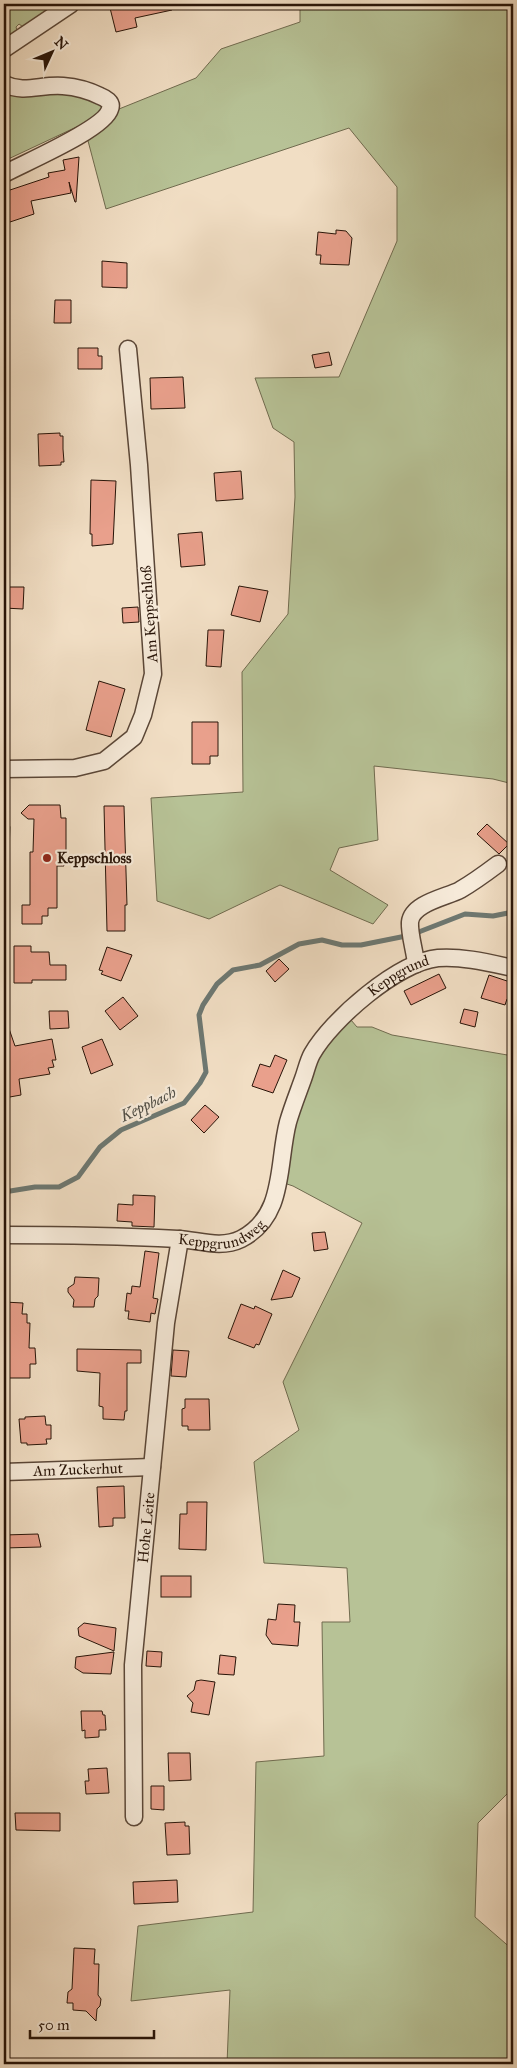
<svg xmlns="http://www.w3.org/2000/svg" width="517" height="2068" font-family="'IM FELL Great Primer',serif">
	<rect width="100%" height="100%" fill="#f1dec4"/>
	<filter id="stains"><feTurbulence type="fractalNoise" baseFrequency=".004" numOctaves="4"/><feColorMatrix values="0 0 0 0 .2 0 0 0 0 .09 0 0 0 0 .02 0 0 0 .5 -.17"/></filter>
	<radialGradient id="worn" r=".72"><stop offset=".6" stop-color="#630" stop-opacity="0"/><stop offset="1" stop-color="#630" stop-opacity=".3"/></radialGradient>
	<g fill="#b7c296" stroke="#706b4f">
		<polygon points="4,4 62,4 26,29 19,24 16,27 18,34 4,43"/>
		<polygon points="300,4 513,4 513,784 493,779 374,766 378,840 339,848 330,870 388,905 373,924 280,885 209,919 157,901 151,798 243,792 242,672 288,614 295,497 294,442 273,428 255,378 339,377 397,241 397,187 349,128 106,209 87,137 114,111 196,78 221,49 300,22"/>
		<polygon points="4,88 76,94 102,105 101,111 85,123 4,161"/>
		<polygon points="4,812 10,827 7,892 4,898"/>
		<polygon points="351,1020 357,1027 372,1027 392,1035 513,1056 513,1788 478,1823 475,1917 513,1950 513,2064 227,2064 230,1990 131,2001 138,1926 253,1912 256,1762 324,1756 322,1622 350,1622 347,1568 264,1563 254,1462 299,1430 283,1382 362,1223 293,1186 284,1183 294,1123 317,1058 336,1033"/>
	</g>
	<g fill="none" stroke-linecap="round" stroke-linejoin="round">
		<polyline stroke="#6d7872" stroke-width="5" points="4,1192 35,1187 59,1187 78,1177 100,1147 121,1130 184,1103 200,1083 206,1072 199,1015 203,1005 217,984 233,970 260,965 299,944 322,940 342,945 361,945 411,935 465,914 493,916 513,912"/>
	</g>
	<g fill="#e9a08c" stroke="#281408">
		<polygon points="109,4 172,4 172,10 135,18 137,27 116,32"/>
		<polygon points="79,157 76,202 75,202 69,182 71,193 31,201 34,214 4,224 4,192 49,177 48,173 65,170 63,160"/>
		<polygon points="336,230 346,231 352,238 349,265 320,264 321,255 316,255 318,232 336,234"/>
		<polygon points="102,261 127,263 127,288 102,287"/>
		<polygon points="55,300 71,300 71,323 54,323"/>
		<polygon points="78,348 98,348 98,356 102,356 102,369 78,369"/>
		<polygon points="329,352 332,365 315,368 312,355"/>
		<polygon points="183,377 185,408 151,409 150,378"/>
		<polygon points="60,433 60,436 63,436 63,449 64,462 61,462 61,465 39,466 38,434"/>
		<polygon points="241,471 243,499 216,501 214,473"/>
		<polygon points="91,480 116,481 113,544 92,546 92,534 90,534"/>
		<polygon points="202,532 205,565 181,567 178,534"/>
		<polygon points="239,586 268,591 260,622 231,615"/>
		<polygon points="4,587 24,587 23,609 4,608"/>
		<polygon points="138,607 139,622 123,623 122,608"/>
		<polygon points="208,630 224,630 221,667 206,666"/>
		<polygon points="99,681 125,689 111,737 86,730"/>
		<polygon points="192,722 218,722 218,756 210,756 210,764 192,764"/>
		<polygon points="29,805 60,805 61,818 66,818 66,852 63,852 64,866 57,866 57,908 48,908 48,916 42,916 42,924 22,924 22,905 30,905 30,852 33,852 34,819 28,819 21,813"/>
		<polygon points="104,806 124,806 127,905 125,905 125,931 107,931"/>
		<polygon points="487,824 509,844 499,854 477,834"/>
		<polygon points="14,946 31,946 31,952 49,952 50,965 66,965 66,980 32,980 32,983 14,983"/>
		<polygon points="107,947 132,955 121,981 101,974 103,971 99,970"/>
		<polygon points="279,959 289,969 275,982 266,971"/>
		<polygon points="439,974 446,988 411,1005 404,991"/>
		<polygon points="489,975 513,983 513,1001 507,999 505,1005 481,998"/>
		<polygon points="123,997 138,1016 120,1030 105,1011"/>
		<polygon points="464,1009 478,1012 475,1027 460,1023"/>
		<polygon points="49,1011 68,1011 69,1028 50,1029"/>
		<polygon points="6,1020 15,1046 52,1039 56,1060 52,1060 54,1067 48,1068 50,1074 19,1079 21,1095 4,1098 4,1021"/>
		<polygon points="102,1039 113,1065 91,1074 82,1047"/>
		<polygon points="275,1055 287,1060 273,1093 252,1086 260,1064 270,1067"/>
		<polygon points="205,1105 219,1117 204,1133 191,1120"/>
		<polygon points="133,1195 155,1196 154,1227 132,1226 132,1222 117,1221 118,1204 133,1205"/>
		<polygon points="325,1232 328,1249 314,1251 312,1233"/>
		<polygon points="145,1251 159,1253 153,1298 158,1299 155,1314 151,1313 150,1322 128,1319 129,1311 125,1311 127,1293 131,1294 132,1286 140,1287"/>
		<polygon points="283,1270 300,1278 292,1297 271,1300"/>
		<polygon points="75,1277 99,1278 98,1296 95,1299 94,1307 73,1307 74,1300 68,1292 68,1288 74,1284"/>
		<polygon points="4,1302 23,1303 22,1314 27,1314 27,1323 30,1323 29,1348 35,1348 36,1364 30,1364 30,1378 4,1378"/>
		<polygon points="241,1304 254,1309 255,1306 272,1314 259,1345 256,1344 254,1348 228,1338"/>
		<polygon points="77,1349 141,1350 141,1363 127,1363 127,1411 125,1411 124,1420 103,1419 103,1407 99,1406 100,1373 77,1371"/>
		<polygon points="173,1350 189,1351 186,1377 171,1376"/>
		<polygon points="185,1399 209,1399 210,1430 188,1430 188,1426 182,1426 182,1409 185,1408"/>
		<polygon points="45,1416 46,1425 51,1425 51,1439 46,1439 47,1444 27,1445 27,1443 21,1443 19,1419 25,1419 25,1417"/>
		<polygon points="124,1486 125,1518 113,1518 113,1526 99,1527 97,1487"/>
		<polygon points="187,1502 207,1502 206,1550 179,1549 180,1514 187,1514"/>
		<polygon points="38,1534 41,1547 4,1548 4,1535"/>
		<rect x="161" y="1576" width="30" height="21"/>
		<polygon points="278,1604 295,1605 294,1622 300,1622 298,1646 272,1644 266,1635 268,1619 276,1620"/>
		<polygon points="84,1623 116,1628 114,1651 79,1636 78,1628"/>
		<polygon points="147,1651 162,1652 161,1667 146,1666"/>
		<polygon points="114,1652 111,1674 83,1673 75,1668 76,1657"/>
		<polygon points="220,1655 236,1657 234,1675 218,1674"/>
		<polygon points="201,1680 215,1682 209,1715 191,1712 193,1703 187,1696 194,1690 196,1681"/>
		<polygon points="81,1711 102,1711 103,1715 105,1715 106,1730 99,1730 99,1737 85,1738 85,1730 82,1731"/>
		<polygon points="168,1753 190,1753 191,1780 169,1781"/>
		<polygon points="107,1768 109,1793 86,1794 85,1781 89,1781 88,1769"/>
		<polygon points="151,1786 164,1786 164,1810 151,1809"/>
		<polygon points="15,1813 60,1813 60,1831 16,1830"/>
		<polygon points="185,1822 185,1826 189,1826 190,1854 167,1855 165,1823"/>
		<polygon points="177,1880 178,1902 134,1904 133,1882"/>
		<polygon points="74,1948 95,1949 94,1964 99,1964 98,1995 101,1999 100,2006 97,2009 96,2021 86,2011 73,2010 73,2003 67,2003 68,1992 72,1989"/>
	</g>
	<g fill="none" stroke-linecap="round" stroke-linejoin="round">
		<g stroke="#5a4637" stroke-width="19">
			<g id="minor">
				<polyline points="4,49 71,4"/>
				<path d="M 4,84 C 25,94 41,84 63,86 C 76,87 88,90 100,96 C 105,98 113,102 110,109 C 105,129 24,163 4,174"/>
				<polyline points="4,769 75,768 104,761 134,737 143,715 153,674 139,465 128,349"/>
				<path d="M 416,964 C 415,952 409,933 410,922 C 412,903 447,897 460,890 C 474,882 486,873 498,864"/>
				<path id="s1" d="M 4,1235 C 62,1235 120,1236 178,1239 C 198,1240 221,1249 241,1239 C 286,1216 277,1164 288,1122 C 292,1108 298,1093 303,1079 C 306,1071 308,1061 312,1054 C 332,1019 398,962 438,958 C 462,956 490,963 513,968"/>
				<path id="s2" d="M 4,1472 L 152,1467"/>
				<path id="s3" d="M 134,1817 L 133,1665 L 166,1323 L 180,1239"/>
			</g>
		</g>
		<use href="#minor" stroke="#f6ead9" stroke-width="16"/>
	</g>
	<circle fill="#8f2418" stroke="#f6ead9" stroke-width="2" cx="47" cy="858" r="5"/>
	<g text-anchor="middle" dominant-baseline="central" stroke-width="4.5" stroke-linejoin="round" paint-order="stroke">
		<g font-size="15" fill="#281408" stroke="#f6ead9">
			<text transform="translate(149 614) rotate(-94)">Am Keppschloß</text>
			<text stroke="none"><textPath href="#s1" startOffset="560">Keppgrund</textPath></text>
			<text stroke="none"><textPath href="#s1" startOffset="220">Keppgrundweg</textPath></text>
			<text stroke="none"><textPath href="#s2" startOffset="74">Am Zuckerhut</textPath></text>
			<text stroke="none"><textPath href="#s3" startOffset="290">Hohe Leite</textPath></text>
		</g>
		<g font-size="15" font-weight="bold" fill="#281408" stroke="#f6ead9" text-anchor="start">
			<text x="57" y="858">Keppschloss</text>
		</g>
		<g font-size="16" font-style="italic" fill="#504e46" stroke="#f6ead9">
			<text transform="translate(148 1104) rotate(-26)">Keppbach</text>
		</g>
	</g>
	<rect width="517" height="2068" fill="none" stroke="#f1dec4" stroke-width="20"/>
	<rect x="5" y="5" width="507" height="2058" fill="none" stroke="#281408" stroke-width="2.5"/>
	<rect x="10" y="10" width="497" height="2048" fill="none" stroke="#281408"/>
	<g transform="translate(52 52) rotate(46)" stroke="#f6ead9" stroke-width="4" paint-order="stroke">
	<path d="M0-4L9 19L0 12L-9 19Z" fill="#281408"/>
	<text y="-8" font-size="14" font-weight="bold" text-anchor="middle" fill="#281408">N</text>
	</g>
	<path d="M30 2030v8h124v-8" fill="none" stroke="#281408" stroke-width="2.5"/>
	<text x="38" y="2030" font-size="15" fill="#281408" stroke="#f6ead9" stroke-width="4" paint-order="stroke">50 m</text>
	<rect width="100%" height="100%" filter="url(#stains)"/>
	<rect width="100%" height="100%" fill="url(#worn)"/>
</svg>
